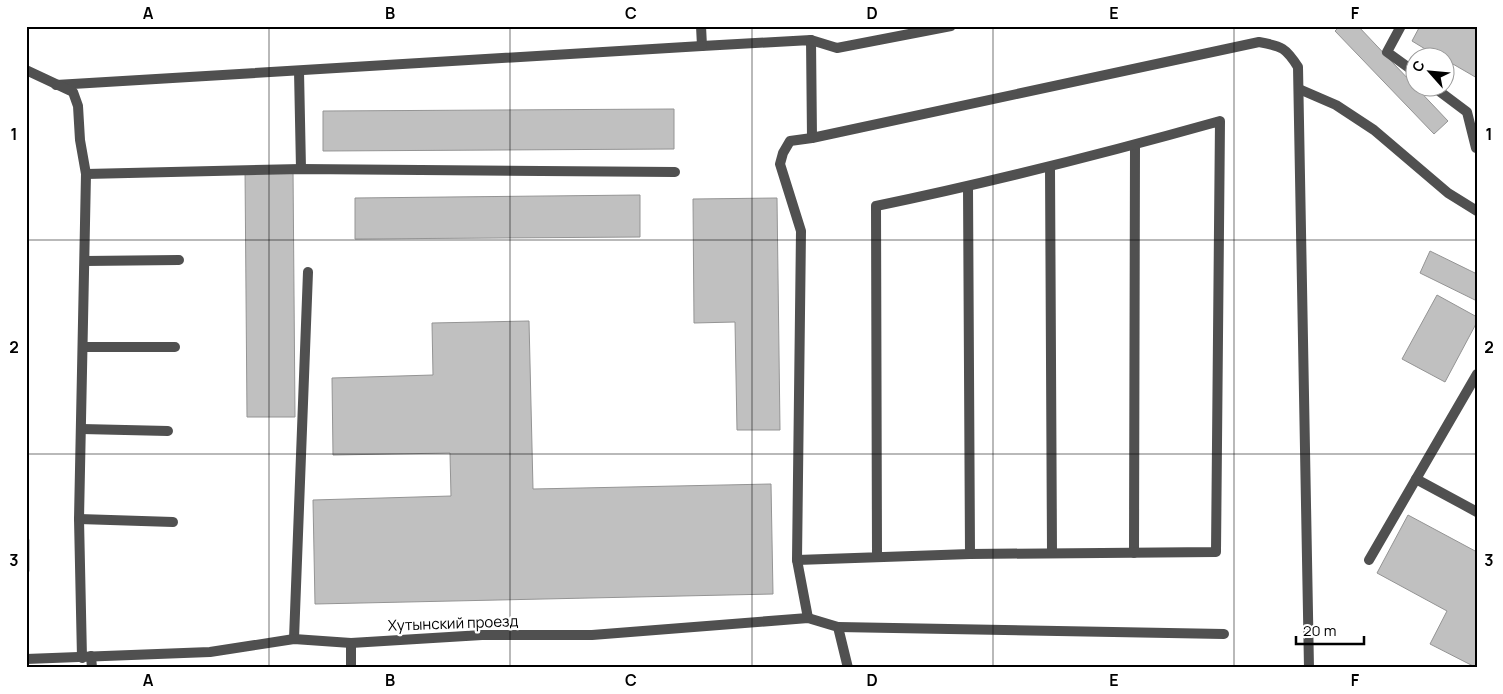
<svg xmlns="http://www.w3.org/2000/svg" width="1503" height="694" font-family="Manrope,sans-serif">
	<rect width="100%" height="100%" fill="#fff"/>
	<g fill="#c0c0c0" stroke="#949494">
		<polygon points="1340,26 1358,26 1448,121 1434,134 1335,31"/>
		<polygon points="1420,26 1477,26 1477,78 1446,60 1446,58 1440,58 1412,41"/>
		<polygon points="674,109 674,149 323,151 323,111"/>
		<polygon points="245,168 293,168 295,417 247,417"/>
		<polygon points="640,195 640,237 355,239 355,198"/>
		<polygon points="777,198 780,430 737,430 735,322 694,323 693,199"/>
		<polygon points="1430,251 1477,274 1477,301 1420,273"/>
		<polygon points="1437,295 1477,317 1477,322 1445,382 1402,359"/>
		<polygon points="529,321 533,489 771,484 773,594 315,604 313,500 451,496 450,453 333,455 332,378 433,375 432,323"/>
		<polygon points="1408,515 1477,552 1477,668 1430,644 1447,611 1377,573"/>
		<rect x="26" y="540" width="3" height="31"/>
	</g>
	<g fill="none" stroke-linecap="round" stroke-linejoin="round">
		<g stroke="#505050" stroke-width="10">
			<polyline points="701,26 702,46 811,40 812,138"/>
			<polyline points="1401,26 1387,52 1416,73"/>
			<polyline points="811,40 837,48 951,26"/>
			<polyline points="299,71 301,169"/>
			<polyline points="56,85 702,46"/>
			<polyline points="1435,88 1467,112 1476,148"/>
			<polyline points="1050,167 1052,553"/>
			<polyline points="86,174 301,169 675,172"/>
			<polyline points="968,187 970,554"/>
			<polyline points="85,261 179,260"/>
			<polyline points="84,347 175,347"/>
			<polyline points="1477,374 1416,479 1477,512"/>
			<polyline points="82,429 168,431"/>
			<polyline points="79,519 173,522"/>
			<polyline points="1134,553 1135,145"/>
			<path d="M 797,560 L 970,554 L 1216,552 L 1220,121 C 1106,153 992,182 876,206 L 877,557"/>
			<polyline points="1369,560 1416,479"/>
			<path d="M 808,618 L 797,560 L 801,231 L 780,164 L 783,153 L 790,141 L 812,138 L 1259,42 C 1282,46 1286,48 1298,67 L 1309,668"/>
			<polyline points="838,627 1224,634"/>
			<polyline points="294,639 308,272"/>
			<polyline points="91,656 92,668"/>
			<polyline points="351,668 351,643"/>
		</g>
		<g stroke="#505050" stroke-width="10">
			<polyline points="26,70 73,92 78,106 80,140 86,174 79,519 82,658"/>
			<polyline points="1299,89 1336,105 1374,130 1448,193 1477,211"/>
			<polyline points="26,659 210,652 294,639 351,643 482,635 592,635 808,618 838,627 848,668"/>
		</g>
	</g>
	<path fill="none" stroke="#000" stroke-width="1" stroke-opacity="0.55" d="M 269,26 L 269,668M 510,26 L 510,668M 752,26 L 752,668M 993,26 L 993,668M 1234,26 L 1234,668M 26,240 L 1477,240M 26,454 L 1477,454"/>
	<g text-anchor="middle" dominant-baseline="central" stroke-width="4.5" stroke-linejoin="round" paint-order="stroke">
		<g font-size="15" fill="#000" stroke="#fff">
			<text transform="translate(453 623) rotate(-2)">Хутынский проезд</text>
		</g>
	</g>
	<rect width="1503" height="694" fill="none" stroke="#ffffff" stroke-width="55"/>
	<g transform="translate(1430 72) rotate(297)"><circle r="24" fill="#ffffff" stroke="#999999"/>
	<path d="M0-4L9 19L0 12L-9 19Z" fill="#000000"/>
	<text y="-8" font-size="14" font-weight="bold" text-anchor="middle" fill="#000000">С</text>
	</g>
	<path d="M1296 636v8h68v-8" fill="none" stroke="#000000" stroke-width="2.5"/>
	<text x="1303" y="636" font-size="15" fill="#000000" stroke="#ffffff" stroke-width="4" paint-order="stroke">20 m</text>
	<rect x="28" y="28" width="1448" height="638" fill="none" stroke="#000" stroke-width="2"/>
	<g font-size="16" text-anchor="middle" font-weight="bold" fill="#000">
		<text x="148" y="19">A</text>
		<text x="390" y="19">B</text>
		<text x="631" y="19">C</text>
		<text x="872" y="19">D</text>
		<text x="1114" y="19">E</text>
		<text x="1355" y="19">F</text>
		<text x="14" y="140">1</text>
		<text x="1489" y="140">1</text>
		<text x="14" y="353">2</text>
		<text x="1489" y="353">2</text>
		<text x="14" y="566">3</text>
		<text x="1489" y="566">3</text>
		<text x="148" y="686">A</text>
		<text x="390" y="686">B</text>
		<text x="631" y="686">C</text>
		<text x="872" y="686">D</text>
		<text x="1114" y="686">E</text>
		<text x="1355" y="686">F</text>
	</g>
</svg>
